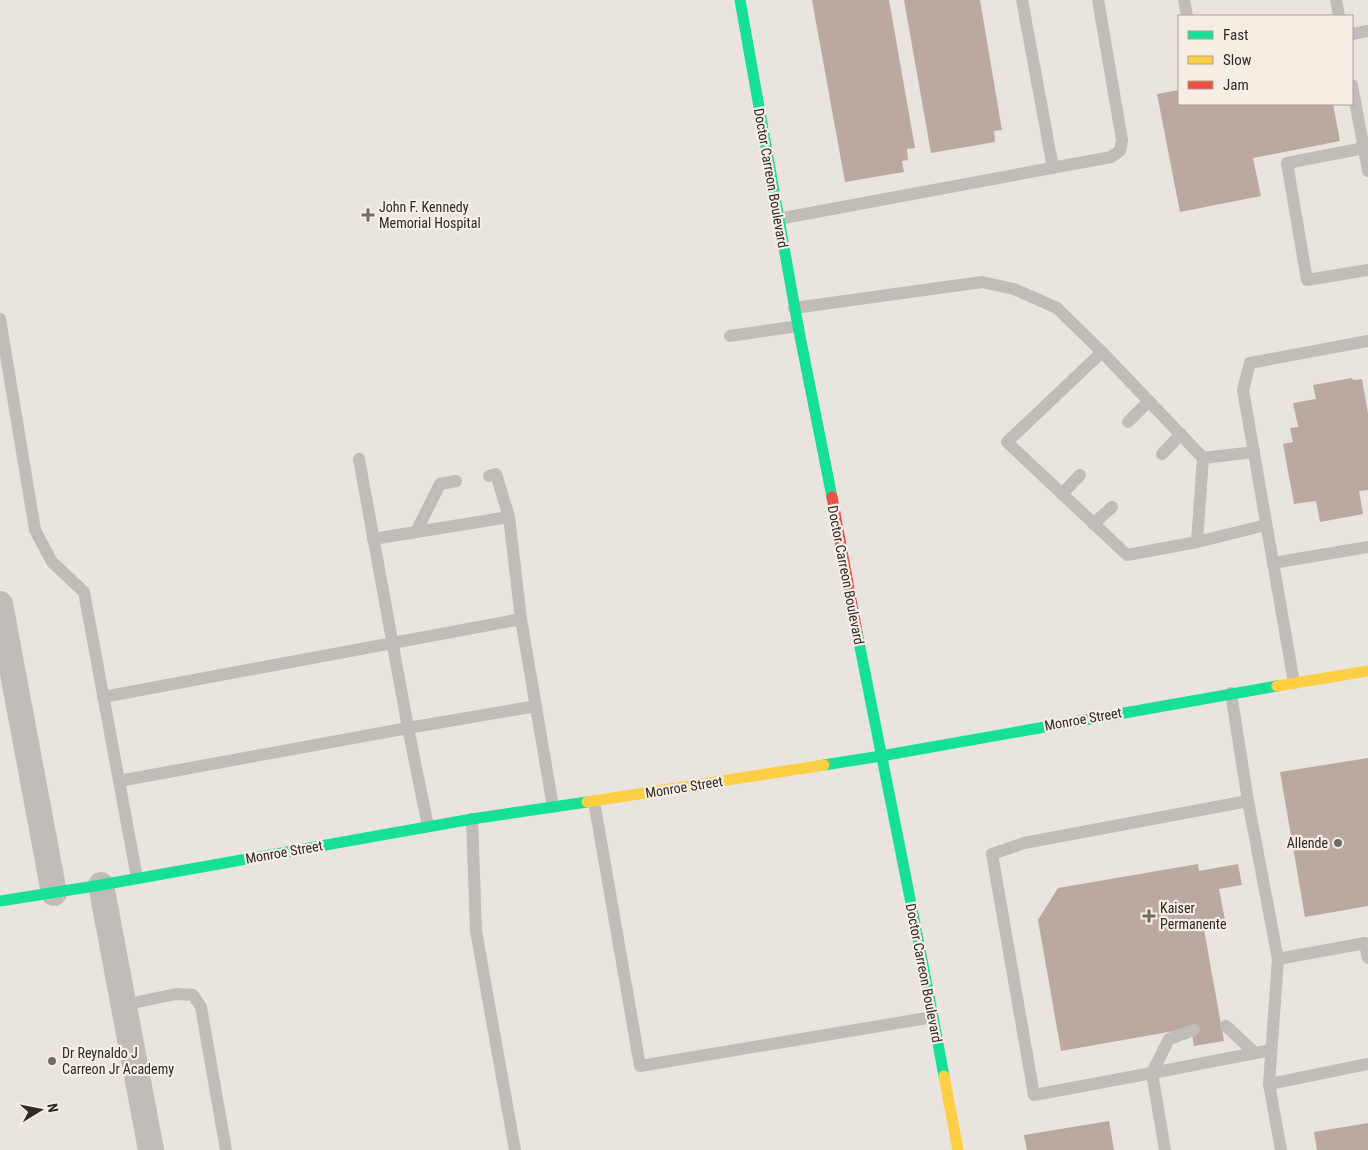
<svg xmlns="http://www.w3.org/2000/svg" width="1368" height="1150" font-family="'Roboto Condensed',sans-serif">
	<rect width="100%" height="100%" fill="#e9e4de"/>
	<g fill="#bba9a1">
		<polygon points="812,0 889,0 915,148 907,149 908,160 902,161 904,172 845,182"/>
		<polygon points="904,0 980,0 1002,130 994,131 995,142 931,153"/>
		<polygon points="1179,90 1179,104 1333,104 1340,141 1253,158 1261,196 1180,212 1157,94"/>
		<polygon points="1352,378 1353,380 1362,379 1368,413 1368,490 1359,491 1363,514 1320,522 1316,501 1294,504 1283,444 1293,442 1290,428 1298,427 1293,403 1316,399 1313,385"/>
		<polygon points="1368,758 1368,906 1305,917 1280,772"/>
		<polygon points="1198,864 1199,871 1238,864 1242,885 1219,889 1225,920 1203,924 1224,1041 1194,1046 1191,1028 1061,1051 1038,920 1058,888"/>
		<polygon points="1109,1121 1114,1150 1027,1150 1024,1135"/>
		<polygon points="1368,1123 1368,1150 1317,1150 1314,1132"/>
	</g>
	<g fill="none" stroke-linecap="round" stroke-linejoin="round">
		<g stroke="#c1bcb7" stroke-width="12">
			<polyline points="1022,0 1053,168"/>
			<polyline points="1184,0 1187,16"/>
			<polyline points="1336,0 1339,16"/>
			<polyline points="1352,34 1368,31"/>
			<polyline points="1352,85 1368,171"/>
			<polyline points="1364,148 1287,163 1307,280 1368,270"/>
			<polyline points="778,219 1111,157 1120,151 1122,140 1098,0"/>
			<polyline points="794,308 982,282 1014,289 1057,308 1102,352 1203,458 1254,452"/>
			<polyline points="0,319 35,530 52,562 84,592 137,878"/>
			<polyline points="730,336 798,326"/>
			<polyline points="1102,352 1007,442 1127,555 1197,542"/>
			<polyline points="1128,422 1149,401"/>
			<polyline points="1162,454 1181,434"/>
			<polyline points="1203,458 1197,542 1266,525"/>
			<polyline points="359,459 408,728 428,826"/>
			<polyline points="489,476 496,474 509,517"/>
			<polyline points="1062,494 1080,475"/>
			<polyline points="1093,524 1112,507"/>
			<polyline points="416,532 440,484 456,481"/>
			<polyline points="373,539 509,517 521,619 553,807"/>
			<polyline points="1273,563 1368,547"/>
			<polyline points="1294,683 1243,390 1250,363 1368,341"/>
			<polyline points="1231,693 1248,801 1278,959 1269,1084 1281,1150"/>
			<polyline points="103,697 521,619"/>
			<polyline points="119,781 408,728 536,706"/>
			<polyline points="594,801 640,1066 933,1017"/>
			<polyline points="1248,801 1024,843 992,854 1034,1095 1152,1073 1271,1050"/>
			<polyline points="472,819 476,931 515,1150"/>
			<polyline points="1278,959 1365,943 1368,958"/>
			<polyline points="123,1005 176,994 193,995 201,1007 226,1150"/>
			<polyline points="1226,1026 1255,1053"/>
			<polyline points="1269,1084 1368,1064"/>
			<polyline points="1165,1150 1152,1073 1169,1039 1194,1030"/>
		</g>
		<g stroke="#c1bcb7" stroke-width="26">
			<polyline points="0,604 54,893"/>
			<polyline points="101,885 151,1150"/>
		</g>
		<g stroke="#16e098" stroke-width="11">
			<polyline points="740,0 798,326 832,497"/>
			<path d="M 857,632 C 886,780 917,928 944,1076"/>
			<polyline points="824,765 881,756 1277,686"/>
			<polyline points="0,901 101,885 472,819 587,802"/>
		</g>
		<g stroke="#ffcf43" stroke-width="11">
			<polyline points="1277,686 1368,671"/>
			<polyline points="587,802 824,765"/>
			<polyline points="944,1076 958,1150"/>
		</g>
		<polyline stroke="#f24e42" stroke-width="11" points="832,497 857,632"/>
	</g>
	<g fill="#716b66" stroke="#f6eee4" stroke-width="2">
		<path d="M365.5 207.5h5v5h5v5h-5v5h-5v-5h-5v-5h5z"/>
		<circle cx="1338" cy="843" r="5"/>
		<path d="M1146.5 908.5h5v5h5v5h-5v5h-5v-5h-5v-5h5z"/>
		<circle cx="52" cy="1061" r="5"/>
	</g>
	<g text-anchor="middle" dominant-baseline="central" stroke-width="4.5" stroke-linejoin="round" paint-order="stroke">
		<g font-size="14" fill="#312a26" stroke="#f6eee4">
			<text transform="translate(771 178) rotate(80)">Doctor Carreon Boulevard</text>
			<text transform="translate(846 575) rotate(79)">Doctor Carreon Boulevard</text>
			<text transform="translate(1083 719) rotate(-10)">Monroe Street</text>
			<text transform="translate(684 787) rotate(-9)">Monroe Street</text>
			<text transform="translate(284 852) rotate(-10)">Monroe Street</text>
			<text transform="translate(924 973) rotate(79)">Doctor Carreon Boulevard</text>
		</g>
		<g font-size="14" fill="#312a26" stroke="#f6eee4" text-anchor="start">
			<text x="379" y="207">John F. Kennedy<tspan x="379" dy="16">Memorial Hospital</tspan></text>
			<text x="1328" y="843" text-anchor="end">Allende</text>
			<text x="1160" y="908">Kaiser<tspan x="1160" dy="16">Permanente</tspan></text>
			<text x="62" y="1053">Dr Reynaldo J<tspan x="62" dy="16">Carreon Jr Academy</tspan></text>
		</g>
	</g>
	<rect x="1178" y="15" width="175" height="90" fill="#f6eee4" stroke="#a7a098"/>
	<rect x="1188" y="31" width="25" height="8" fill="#16e098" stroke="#a7a098"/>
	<text x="1223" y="40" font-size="15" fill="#312a26">Fast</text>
	<rect x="1188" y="56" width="25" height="8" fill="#ffcf43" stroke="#a7a098"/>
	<text x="1223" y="65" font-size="15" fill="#312a26">Slow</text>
	<rect x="1188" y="81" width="25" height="8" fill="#f24e42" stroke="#a7a098"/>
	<text x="1223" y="90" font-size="15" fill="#312a26">Jam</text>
	<g transform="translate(40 1110) rotate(80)" stroke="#f6eee4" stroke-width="4" paint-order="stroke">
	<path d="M0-4L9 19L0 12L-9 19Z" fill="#312a26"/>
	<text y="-8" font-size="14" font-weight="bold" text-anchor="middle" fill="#312a26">N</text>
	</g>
</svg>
